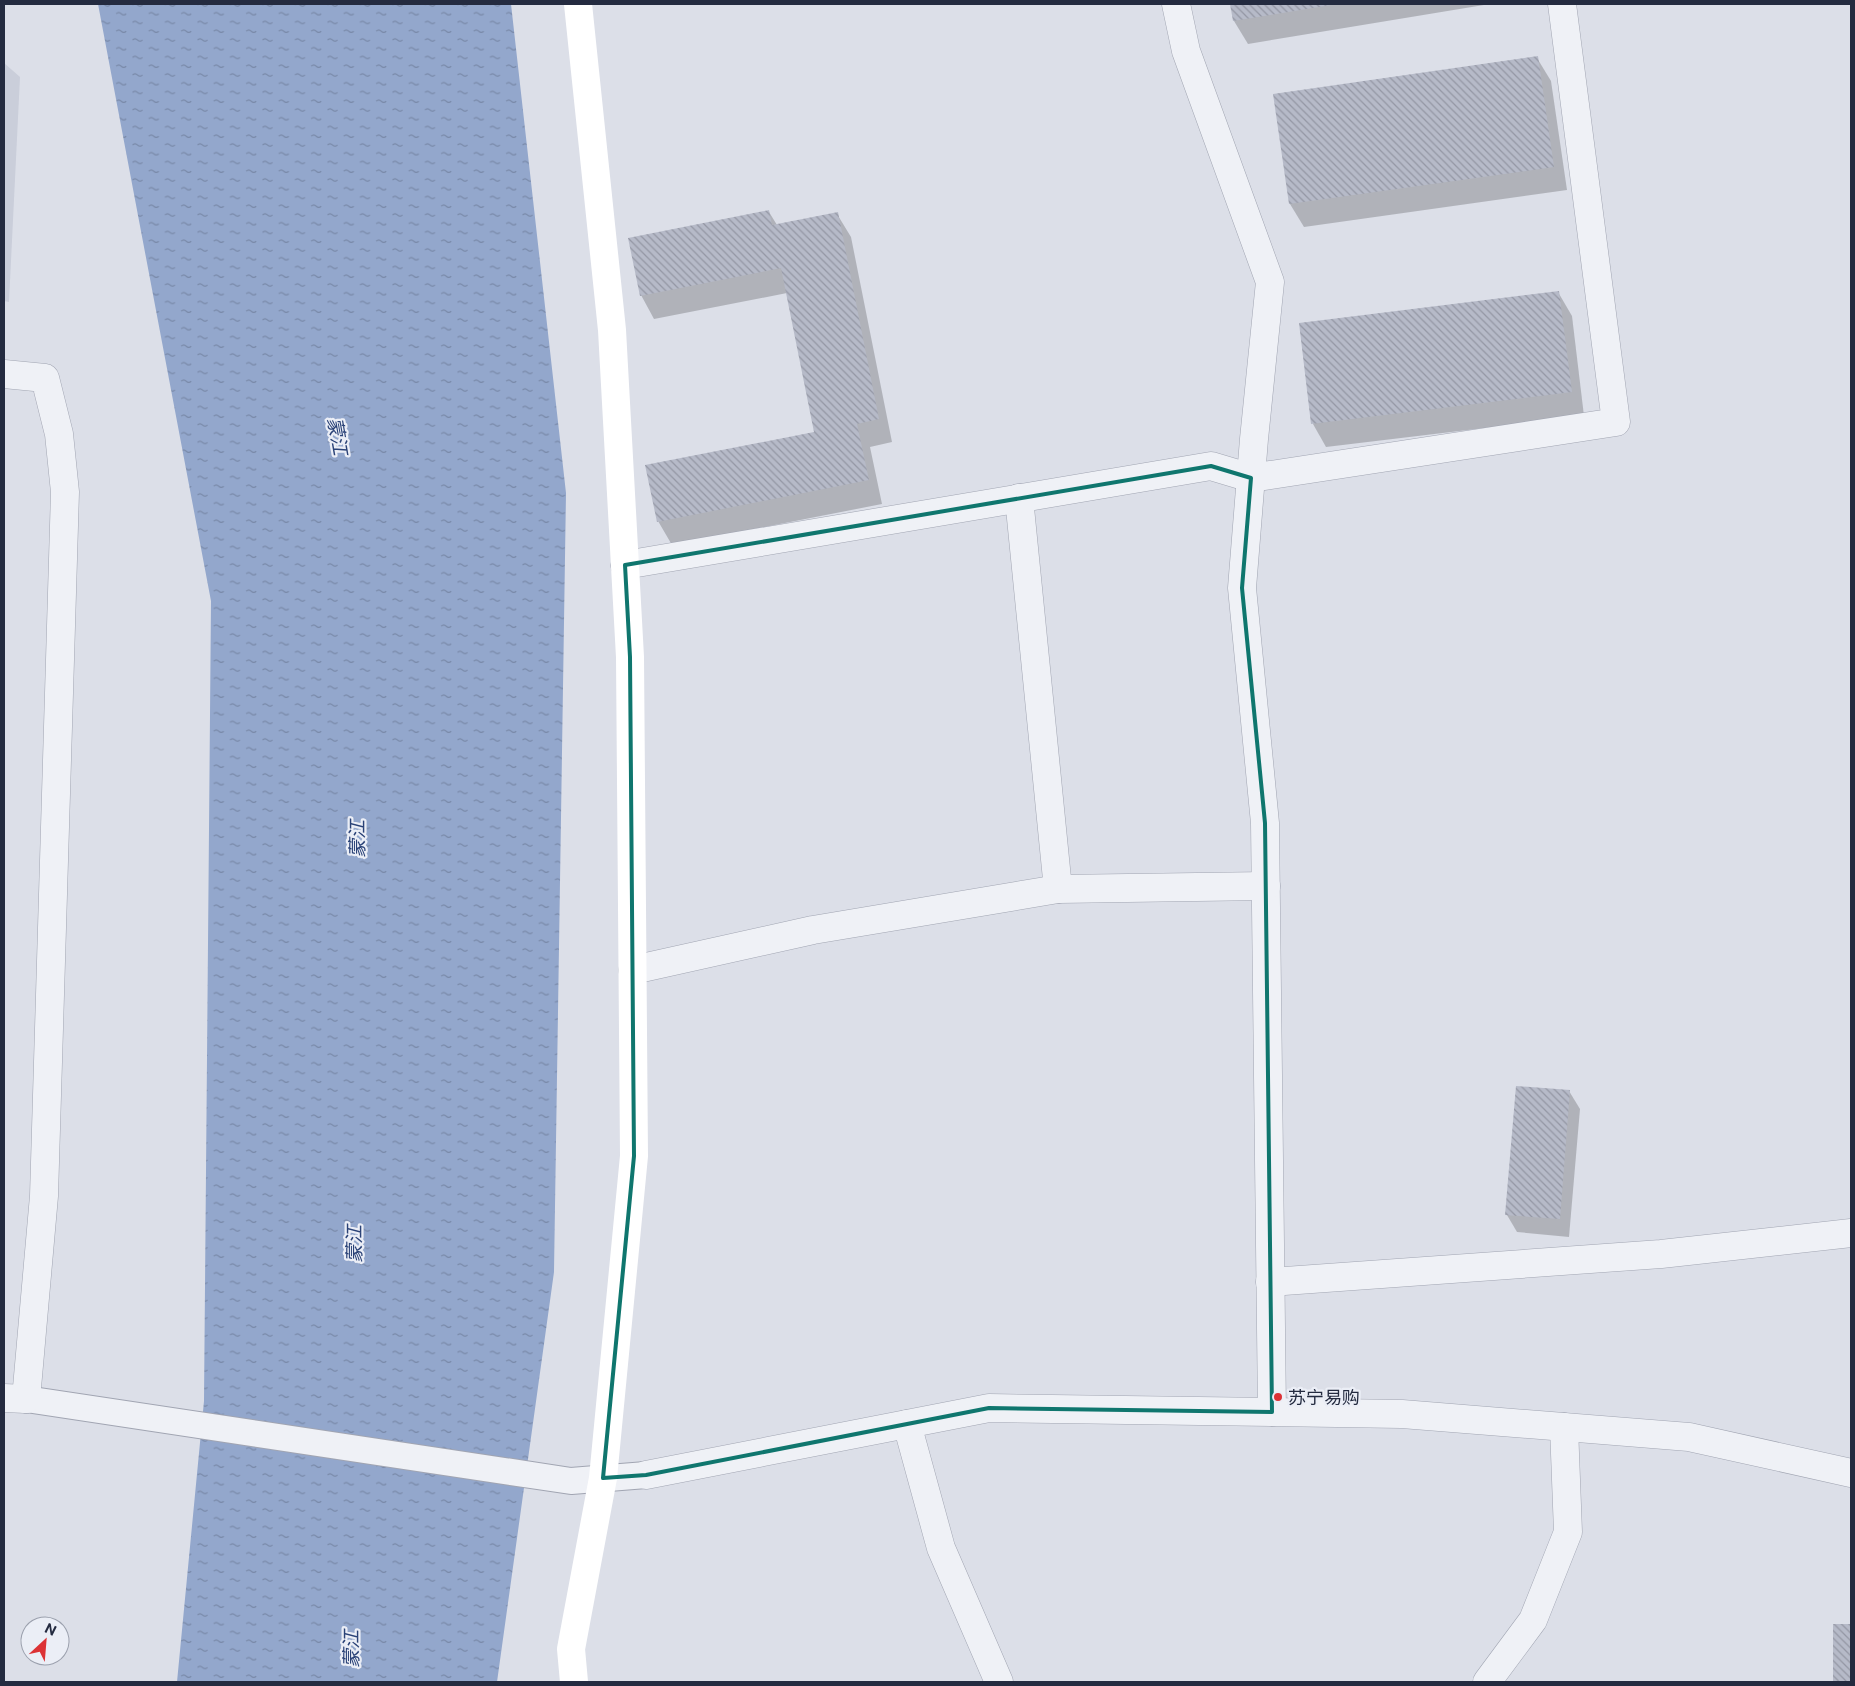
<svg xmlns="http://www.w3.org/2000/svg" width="1855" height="1686" font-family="'Public Sans','Noto Sans SC',sans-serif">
	<defs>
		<pattern id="water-ripples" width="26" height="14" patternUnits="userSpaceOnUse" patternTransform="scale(1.25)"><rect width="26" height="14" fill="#93a7cc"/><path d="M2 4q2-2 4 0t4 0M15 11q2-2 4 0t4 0" fill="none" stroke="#7888a7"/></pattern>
		<pattern id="building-back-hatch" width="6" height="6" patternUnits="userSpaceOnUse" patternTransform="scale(1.25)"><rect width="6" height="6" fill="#b6bac8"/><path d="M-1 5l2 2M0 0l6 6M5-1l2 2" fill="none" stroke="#9497a4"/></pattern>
	</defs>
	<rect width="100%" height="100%" fill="#dcdfe8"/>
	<polygon fill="#caceda" points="4,63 20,77 9,302 4,301"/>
	<polygon fill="url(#water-ripples)" points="98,4 511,4 566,493 554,1272 497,1682 177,1682 204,1401 211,601"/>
	<g fill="#0003">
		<polygon points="1231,4 1490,4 1248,44 1234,21"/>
		<polygon points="1537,58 1551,81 1567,190 1304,227 1290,204 1275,95"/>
		<polygon points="769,212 777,225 837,214 851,237 892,442 870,447 882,504 672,545 658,521 815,433 787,293 654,319 641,295"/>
		<polygon points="1558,292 1572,316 1584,416 1326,447 1313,424 1300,324"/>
		<polygon points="1569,1091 1580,1109 1569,1237 1517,1232 1507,1215"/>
		<polygon points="1834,1626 1851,1626 1851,1682 1835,1682"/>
	</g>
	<g fill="url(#building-back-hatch)">
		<polygon points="1230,4 1331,4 1331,5 1233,21"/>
		<polygon points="1538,56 1554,167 1289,204 1273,94"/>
		<polygon points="769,210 772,225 838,212 879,419 857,424 869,480 657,522 645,465 814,432 781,268 640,296 628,238"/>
		<polygon points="1559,291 1572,392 1311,424 1299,323"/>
		<polygon points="1516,1086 1570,1090 1560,1219 1505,1215"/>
		<rect x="1833" y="1624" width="18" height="58"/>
	</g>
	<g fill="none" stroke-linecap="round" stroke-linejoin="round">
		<g stroke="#a1a5b2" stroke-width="28">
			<polyline id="pedestrian" points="26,1399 571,1481 646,1475"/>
		</g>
		<g stroke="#a1a5b2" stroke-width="29">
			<g id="minor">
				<polyline points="1176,4 1186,51 1270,282 1254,439 1242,588 1265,823 1272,1412"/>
				<polyline points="4,374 45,378 59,434 65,492 44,1196 26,1399"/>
				<polyline points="1019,498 1058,889"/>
				<polyline points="625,565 1211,466 1251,478 1616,422 1562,4"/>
				<polyline points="633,970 813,930 1058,889 1266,886"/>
				<polyline points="1270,1282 1661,1254 1851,1233"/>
				<polyline points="907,1424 941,1548 999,1682"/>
				<polyline points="1487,1682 1533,1620 1568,1532 1564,1427"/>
			</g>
		</g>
		<g stroke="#a1a5b2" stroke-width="29">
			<g id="tertiary">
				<polyline points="4,1398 26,1399"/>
				<polyline points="646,1475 989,1408 1402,1414 1689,1437 1851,1473"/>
			</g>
		</g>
		<use href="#pedestrian" stroke="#eff1f6" stroke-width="26"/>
		<use href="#minor" stroke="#eff1f6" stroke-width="28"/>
		<use href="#tertiary" stroke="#eff1f6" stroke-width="28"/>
		<polyline stroke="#fff" stroke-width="28" points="574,1682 571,1649 603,1478 634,1156 630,657 612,330 578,4"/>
	</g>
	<path fill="none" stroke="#0f766e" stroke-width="4" stroke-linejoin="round" d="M 1211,466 L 1251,478 L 1242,588 L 1265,823 L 1272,1412 L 989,1408 L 646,1475 L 603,1478 L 634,1156 L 630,657 L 625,565 Z"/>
	<circle fill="#dc3235" stroke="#ebeef6" stroke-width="2" cx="1278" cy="1397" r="5"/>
	<g text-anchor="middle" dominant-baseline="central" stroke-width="4.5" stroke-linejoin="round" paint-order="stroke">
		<g font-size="18" fill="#242b40" stroke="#ebeef6" text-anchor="start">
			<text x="1288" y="1397">苏宁易购</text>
		</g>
		<g font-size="19" font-style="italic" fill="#2a4277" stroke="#ebeef6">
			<text transform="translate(338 436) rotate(80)">蒙江</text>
			<text transform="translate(357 839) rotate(-90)">蒙江</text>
			<text transform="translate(354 1244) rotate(-90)">蒙江</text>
			<text transform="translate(351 1649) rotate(-90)">蒙江</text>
		</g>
	</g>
	<rect width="1855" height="1686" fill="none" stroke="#242b40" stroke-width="10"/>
	<g transform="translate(45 1641) rotate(26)"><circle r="24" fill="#ebeef6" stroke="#9ba0ad"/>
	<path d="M0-4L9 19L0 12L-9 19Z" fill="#dc3235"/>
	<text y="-8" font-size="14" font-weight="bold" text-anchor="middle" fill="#242b40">N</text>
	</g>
</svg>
